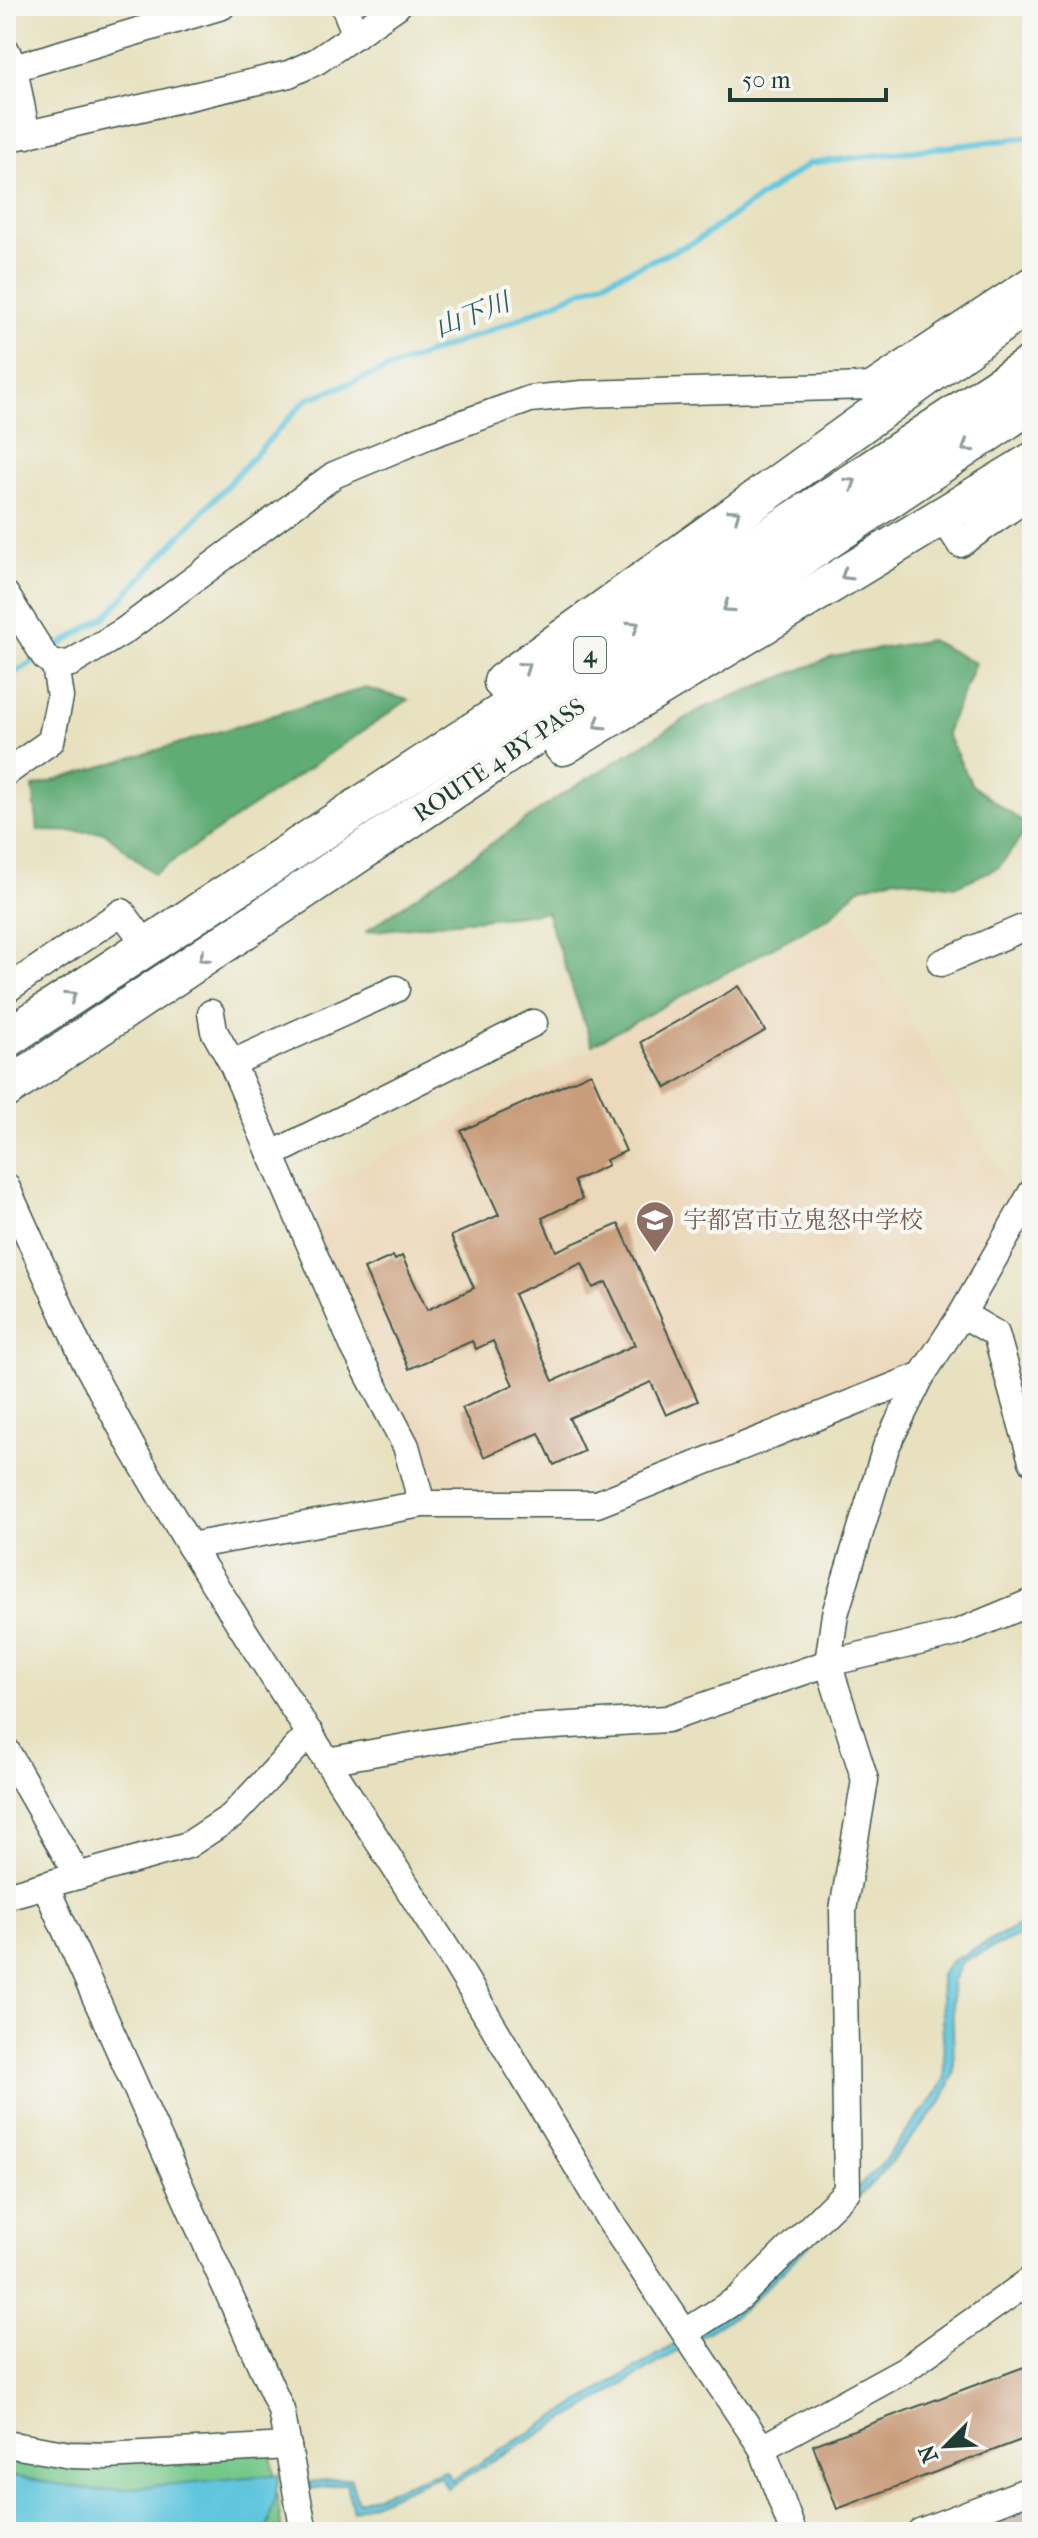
<svg xmlns="http://www.w3.org/2000/svg" width="1038" height="2538" font-family="'IM FELL French Canon','Noto Serif JP',serif">
	<rect width="100%" height="100%" fill="#f6f6f2"/>
	<filter id="ink" filterUnits="userSpaceOnUse"><feTurbulence type="fractalNoise" baseFrequency=".0125" numOctaves="2"/><feDisplacementMap in="SourceGraphic" scale="16" xChannelSelector="R" yChannelSelector="G"/><feConvolveMatrix kernelMatrix="1 2 1 2 8 2 1 2 1" color-interpolation-filters="sRGB"/></filter>
	<filter id="wash" filterUnits="userSpaceOnUse"><feTurbulence type="fractalNoise" baseFrequency=".006" numOctaves="4" result="noise"/><feDisplacementMap in="SourceGraphic" scale="32" xChannelSelector="R" yChannelSelector="G"/><feGaussianBlur stdDeviation="1.8" result="paint"/><feColorMatrix in="noise" values="0 0 0 0 0 0 0 0 0 0 0 0 0 0 0 0 0 1.4 0 .05"/><feComposite in="paint" operator="in"/></filter>
	<g filter="url(#wash)">
		<rect width="100%" height="100%" fill="#e7e1bf"/>
		<polygon fill="#ecd8ba" points="848,913 1015,1198 920,1363 589,1492 445,1493 428,1482 416,1435 362,1335 301,1197"/>
		<polygon fill="#cbc3b8" points="1032,2505 1032,2532 963,2532"/>
		<polygon fill="#76c88a" stroke="#4a825f" stroke-width="2" points="6,2444 270,2447 282,2532 6,2532"/>
		<g fill="#60ac76" stroke="#407455" stroke-width="2">
			<polygon points="930,640 975,663 946,733 972,785 1029,827 999,867 957,886 894,878 859,888 831,916 592,1045 546,912 365,932 561,795 701,709 832,657"/>
			<polygon points="365,688 408,700 154,874 104,832 38,831 33,787"/>
		</g>
		<g fill="#60c6de" stroke="#408289" stroke-width="2">
			<polygon points="1032,1919 1032,1930 963,1961 952,1982 954,2074 941,2103 879,2176 743,2310 602,2398 447,2488 440,2476 353,2511 346,2483 310,2489 309,2482 350,2478 358,2502 445,2470 452,2480 741,2304 883,2162 934,2097 945,2077 940,1975 952,1961"/>
			<polygon points="280,2474 267,2532 57,2532 6,2526 6,2475 98,2491"/>
		</g>
		<g fill="none" stroke-linecap="round" stroke-linejoin="round">
			<g stroke="#60c6de" stroke-width="6">
				<polyline points="50,651 106,616 306,400 506,324 696,241 810,163 1032,137"/>
				<polyline points="6,678 37,659"/>
			</g>
		</g>
		<g id="blocks">
			<g fill="#c99d7c" fill-rule="evenodd">
				<polygon points="739,986 765,1031 666,1088 641,1042"/>
				<path d="M 591,1073 L 626,1151 L 606,1160 L 608,1165 L 574,1181 L 582,1199 L 542,1218 L 556,1251 L 619,1224 L 698,1401 L 666,1415 L 651,1382 L 569,1418 L 584,1451 L 554,1465 L 539,1433 L 484,1457 L 462,1408 L 513,1385 L 493,1341 L 476,1349 L 472,1341 L 409,1369 L 364,1269 L 393,1256 L 395,1260 L 402,1256 L 427,1310 L 474,1288 L 451,1236 L 499,1215 L 461,1131 ZM 582,1263 L 593,1288 L 606,1282 L 635,1345 L 553,1381 L 514,1294 Z"/>
				<polygon points="1032,2364 1032,2436 837,2509 813,2445"/>
			</g>
		</g>
	</g>
	<g filter="url(#ink)">
		<use href="#blocks" fill-opacity="0" stroke="#3d5649" stroke-width="2"/>
		<g fill="none" stroke-linecap="round" stroke-linejoin="round">
			<polyline stroke="#bfc0a3" stroke-width="26" stroke-dasharray="26 13" stroke-linecap="butt" points="862,409 950,530"/>
			<g stroke="#3d5649" stroke-width="29">
				<g id="minor">
					<polyline points="344,6 356,35"/>
					<polyline points="6,50 14,68 27,135"/>
					<polyline points="14,68 222,6"/>
					<polyline points="6,139 289,74 317,61 397,6"/>
					<polyline points="953,533 960,544 1032,494"/>
					<polyline points="6,595 45,657 55,665 71,663 124,631 334,475 427,436 530,399 582,394 870,386 1032,279"/>
					<polyline points="6,773 51,741 60,697 55,665"/>
					<polyline points="941,963 1032,924"/>
					<polyline points="6,990 122,912 147,946"/>
					<polyline points="211,1013 214,1031 232,1063 353,1345 406,1446 422,1504"/>
					<polyline points="232,1063 396,989"/>
					<polyline points="271,1155 534,1023"/>
					<polyline points="6,1186 83,1357 134,1451 190,1546 450,1954 610,2221 762,2448 793,2532"/>
					<polyline points="962,1314 996,1334 1032,1461"/>
					<polyline points="190,1546 422,1504 597,1504 922,1375"/>
					<polyline points="6,1750 78,1876"/>
					<polyline points="327,1761 506,1729 667,1719 828,1663 957,1633 1032,1602"/>
					<polyline points="45,1885 281,2410 304,2532"/>
					<polyline points="6,1896 188,1845 232,1816 310,1733"/>
					<polyline points="686,2332 739,2298 847,2191 843,1910 865,1780 828,1663 835,1614 886,1447 922,1375 962,1314 1032,1192"/>
					<polyline points="6,2444 71,2455 106,2456 288,2446"/>
					<polyline points="762,2448 904,2370 1032,2279"/>
					<polyline points="920,2532 1032,2489"/>
				</g>
			</g>
			<g stroke="#3d5649" stroke-width="41">
				<g id="highway">
					<polyline points="503,682 1032,301"/>
					<polyline points="563,746 1032,462"/>
					<polyline points="6,1039 1032,364"/>
					<polyline points="6,1089 1032,403"/>
				</g>
			</g>
			<use href="#minor" stroke="#fff" stroke-width="26"/>
			<use href="#highway" stroke="#fff" stroke-width="38"/>
		</g>
		<defs><path id="oneway-chevron" d="M-2-3.5L2.5 0L-2 3.5" fill="none" stroke-width="1.6" stroke-linecap="round" stroke-linejoin="round" transform="scale(2)"/></defs>
		<g stroke="#8f9e9a">
			<use href="#oneway-chevron" transform="translate(967 447) rotate(146)"/>
			<use href="#oneway-chevron" transform="translate(851 483) rotate(-33)"/>
			<use href="#oneway-chevron" transform="translate(735 514) rotate(-36)"/>
			<use href="#oneway-chevron" transform="translate(846 575) rotate(149)"/>
			<use href="#oneway-chevron" transform="translate(728 607) rotate(146)"/>
			<use href="#oneway-chevron" transform="translate(634 626) rotate(-33)"/>
			<use href="#oneway-chevron" transform="translate(525 667) rotate(-35)"/>
			<use href="#oneway-chevron" transform="translate(599 724) rotate(149)"/>
			<use href="#oneway-chevron" transform="translate(204 957) rotate(146)"/>
			<use href="#oneway-chevron" transform="translate(71 996) rotate(-33)"/>
		</g>
	</g>
	<defs>
		<g id="school-pin" transform="scale(2)"><path d="M0 17L-7.5 6A9.5 9.5 0 1 1 7.5 6Z" fill="#8d6e63" stroke="#f6f6f2"/><path d="M0-5L7-2L0 1L-7-2ZM-4 1L0 2.5L4 1V4Q0 6-4 4Z" fill="#fff"/></g>
	</defs>
	<g fill-rule="evenodd">
		<use href="#school-pin" x="655" y="1220"/>
	</g>
	<g text-anchor="middle" dominant-baseline="central" stroke-width="8" stroke-linejoin="round" paint-order="stroke">
		<rect fill="#f6f6f2" stroke="#60746d" stroke-width="2" x="574" y="637" width="32" height="36" rx="6"/>
		<g font-size="22" font-weight="bold" fill="#1f3d34">
			<text x="590" y="655">4</text>
		</g>
		<g font-size="24" fill="#1f3d34" stroke="#f6f6f2">
			<text transform="translate(499 760) rotate(-34)">ROUTE 4 BY-PASS</text>
		</g>
		<g font-size="24" fill="#785e54" stroke="#f6f6f2" text-anchor="start">
			<text x="683" y="1220">宇都宮市立鬼怒中学校</text>
		</g>
		<g font-size="26" font-style="italic" fill="#2f5f5e" stroke="#f6f6f2">
			<text transform="translate(472 315) rotate(-21)">山下川</text>
		</g>
	</g>
	<rect width="1038" height="2538" fill="none" stroke="#f6f6f2" stroke-width="32"/>
	<g transform="translate(946 2446) rotate(246)" stroke="#f6f6f2" stroke-width="6" paint-order="stroke">
	<path d="M0-6L14 30L0 20L-14 30Z" fill="#1f3d34"/>
	<text y="-12" font-size="22" font-weight="bold" text-anchor="middle" fill="#1f3d34">N</text>
	</g>
	<path d="M730 88v12h156v-12" fill="none" stroke="#1f3d34" stroke-width="4"/>
	<text x="742" y="88" font-size="24" fill="#1f3d34" stroke="#f6f6f2" stroke-width="6" paint-order="stroke">50 m</text>
</svg>
